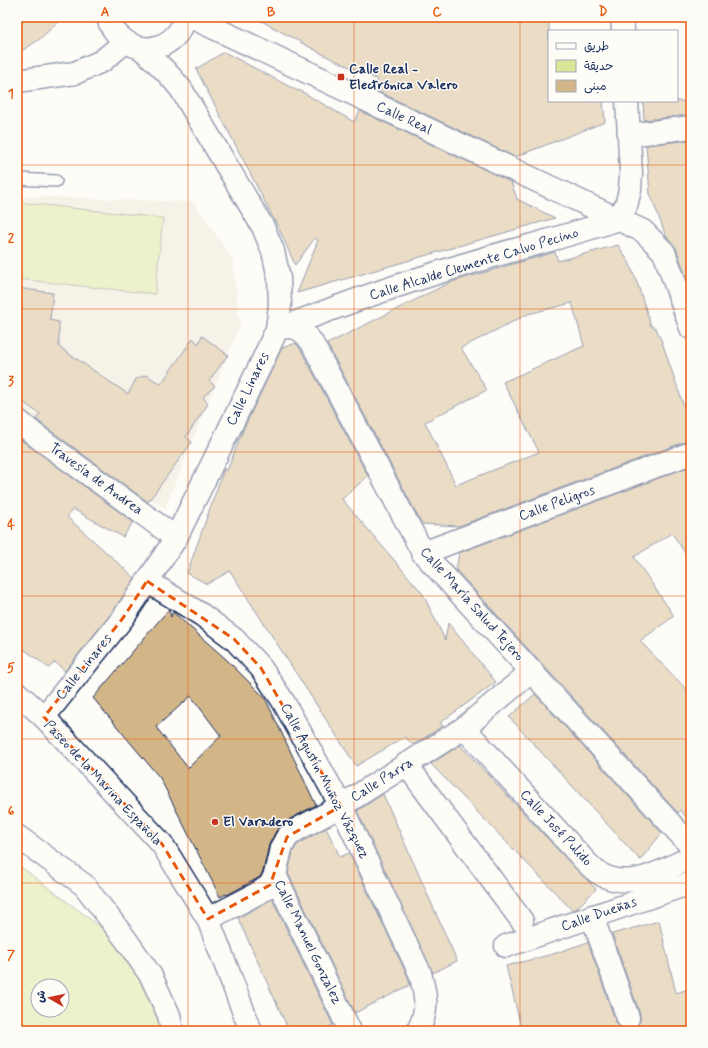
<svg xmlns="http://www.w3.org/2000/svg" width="708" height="1048" font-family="Mynerve,'Playpen Sans Arabic',sans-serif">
	<rect width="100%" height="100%" fill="#fdfcf7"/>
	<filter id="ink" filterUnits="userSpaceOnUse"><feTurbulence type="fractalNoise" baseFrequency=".025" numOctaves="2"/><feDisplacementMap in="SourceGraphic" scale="8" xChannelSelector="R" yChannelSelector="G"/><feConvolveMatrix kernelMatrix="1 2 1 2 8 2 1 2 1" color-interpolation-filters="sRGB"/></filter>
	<g filter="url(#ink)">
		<polygon fill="#f0e7d6" points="17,196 194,202 233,260 240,325 165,508 17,416"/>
		<g fill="#d9e597" stroke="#7a8a7a" fill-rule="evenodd">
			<polygon points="17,202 163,218 155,294 17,279"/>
			<path d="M 17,864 L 138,955 L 166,1031 L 17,1031 ZM 38,986 L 62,986 L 62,1010 L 38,1010 Z"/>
		</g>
		<g fill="#d3b688" stroke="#1b2f5e" fill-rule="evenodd">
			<polygon points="17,17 63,17 40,39 17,54"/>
			<polygon points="254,17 549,17 549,101 603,101 605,122 515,157 373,89 378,80 328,57"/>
			<polygon points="224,52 298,91 299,90 354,122 360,111 511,182 517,199 555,218 297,293 318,240 315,238 295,265 280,231 196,69"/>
			<polygon points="643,101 691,101 691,115 644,120"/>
			<polygon points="691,140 691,291 676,248 666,236 650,194 646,145"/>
			<path d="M 618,245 L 629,262 L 639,288 L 651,326 L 656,328 L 662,342 L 691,427 L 691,441 L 687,441 L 459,526 L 422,524 L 327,344 L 451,282 L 555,252 L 558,261 ZM 572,303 L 584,346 L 503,382 L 539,452 L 456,485 L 425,422 L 487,390 L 461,348 L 528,314 Z"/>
			<polygon points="17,288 53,293 50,320 59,322 59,347 128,394 136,379 146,375 161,384 193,338 198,344 202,336 228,355 209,381 215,386 203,397 208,404 186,437 192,442 148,502 47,428 36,419 40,414 17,398"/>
			<polygon points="296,343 301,350 368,476 342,499 423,594 445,640 448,623 496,682 440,723 443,726 413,745 405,737 356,766 230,571 207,584 187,573 224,469 227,471 243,430 282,348"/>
			<polygon points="21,440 133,522 123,537 73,509 67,517 135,578 113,611 65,671 55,662 49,668 17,644 17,446"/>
			<polygon points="691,466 691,562 672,533 634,557 674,616 640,641 691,694 691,823 680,810 678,813 456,570 459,553"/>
			<path d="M 169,609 L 171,617 L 173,612 L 227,660 L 265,698 L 316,805 L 290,819 L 276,831 L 269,845 L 263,871 L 260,877 L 227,895 L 226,894 L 220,897 L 160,778 L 93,698 ZM 191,696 L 221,736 L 188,768 L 156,727 Z"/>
			<polygon points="535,694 662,833 640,860 509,717"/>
			<polygon points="460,745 576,869 596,889 576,909 572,910 431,764"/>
			<polygon points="383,794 457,961 433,973 357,811"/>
			<polygon points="326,828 340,857 349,853 408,977 410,985 355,1013 288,873 293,852 297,845 303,841"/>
			<polygon points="272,899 333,1025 321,1031 289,1031 238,918"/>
			<polygon points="659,921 676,993 691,988 691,1031 522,1031 506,966 553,954 588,942 616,1023 620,1027 625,1030 632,1030 637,1026 640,1021 640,1014 612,934"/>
		</g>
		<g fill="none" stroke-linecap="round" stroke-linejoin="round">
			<g stroke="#1b2f5e" stroke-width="14">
				<polyline id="lane" points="17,179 56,181"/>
			</g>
			<g stroke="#1b2f5e" stroke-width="25">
				<g id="street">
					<path d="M 108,17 C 109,24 114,31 119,36 C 143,59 176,48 186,17"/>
					<polyline points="191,17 643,231 664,252 691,328"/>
					<polyline points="622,17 623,31"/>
					<polyline points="17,81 75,73 102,61 125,42"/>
					<polyline points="629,135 691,127"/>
					<polyline points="616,220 626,206 630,190 631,173 627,101"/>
					<path d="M 287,326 C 341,305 397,285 453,268 C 507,251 562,238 616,220"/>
					<path d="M 277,329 C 294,324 302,328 312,343 L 423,553 L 691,846"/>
					<polyline points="17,420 39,438 176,538"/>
					<polyline points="423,553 691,453"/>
					<path d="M 147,581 L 202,615 L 234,639 L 261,668 L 283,701 L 341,806 L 420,973 C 426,996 429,1009 418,1031"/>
					<path d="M 44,717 L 123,618 L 176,538 L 262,362 L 277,329 L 280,305 L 279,278 L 273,251 L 263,227 L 181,89 C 169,74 156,61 141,48"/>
					<path d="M 464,728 L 585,861 C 589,865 593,869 597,872 C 628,893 662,871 691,857"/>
					<polyline points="406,764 522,921"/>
					<polyline points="275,875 350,1031"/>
					<polyline points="592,916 628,1018"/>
					<polyline points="208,919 260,892 270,885 275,875 281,848 287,837 296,830 341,806 464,728 532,671"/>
					<polyline points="506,946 691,883"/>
				</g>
			</g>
			<g stroke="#1b2f5e" stroke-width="25">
				<g id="secondary">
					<polyline points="17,693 44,717 162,844 208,919 251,1031"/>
					<polyline points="17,836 84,885 127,941 151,976 169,1015 172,1031"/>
				</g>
			</g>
			<use href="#lane" stroke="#fdfcf7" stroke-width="11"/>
			<use href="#street" stroke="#fdfcf7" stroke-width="22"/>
			<use href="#secondary" stroke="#fdfcf7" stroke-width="22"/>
		</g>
	</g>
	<path d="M0 0H708V1048H0ZM 147,581 L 234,639 L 261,668 L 341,806 L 287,837 L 270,885 L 208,919 L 162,844 L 44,717 L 123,618 Z" fill="#fdfcf7" fill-opacity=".55" fill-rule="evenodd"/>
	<path fill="none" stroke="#e8590c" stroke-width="3" stroke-dasharray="8 5" stroke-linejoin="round" d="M 147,581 L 234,639 L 261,668 L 341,806 L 287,837 L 270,885 L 208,919 L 162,844 L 44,717 L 123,618 Z"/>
	<path fill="none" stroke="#e8590c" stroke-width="1" stroke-opacity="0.55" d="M 188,17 L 188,1031M 354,17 L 354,1031M 520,17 L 520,1031M 17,165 L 691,165M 17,309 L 691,309M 17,452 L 691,452M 17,596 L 691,596M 17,739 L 691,739M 17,883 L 691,883"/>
	<g fill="#c8321e" stroke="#fdfcf7" stroke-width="1.5">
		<rect x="337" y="73" width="8" height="8" rx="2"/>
		<circle cx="215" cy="822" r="4"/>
	</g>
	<g text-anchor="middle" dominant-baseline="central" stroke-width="3" stroke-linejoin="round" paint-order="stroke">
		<g font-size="14" font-weight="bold" fill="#1b2f5e" stroke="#fdfcf7" text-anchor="start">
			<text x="349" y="69">Calle Real -<tspan x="349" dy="16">Electrónica Valero</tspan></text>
			<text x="223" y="822">El Varadero</text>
		</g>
		<g font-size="14" fill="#1b2f5e" stroke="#fdfcf7">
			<text transform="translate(404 118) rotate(25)">Calle Real</text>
			<text transform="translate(474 264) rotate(-17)">Calle Alcalde Clemente Calvo Pecino</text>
			<text transform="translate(248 389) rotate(-64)">Calle Linares</text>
			<text transform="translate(96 479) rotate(36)">Travesía de Andrea</text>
			<text transform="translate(557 503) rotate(-20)">Calle Peligros</text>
			<text transform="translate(472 604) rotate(48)">Calle María Salud Tejero</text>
			<text transform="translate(84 667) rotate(-51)">Calle Linares</text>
			<text transform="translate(382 780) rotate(-32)">Calle Parra</text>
			<text transform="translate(325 781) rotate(62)">Calle Agustín Muñoz Vázquez</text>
			<text transform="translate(103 783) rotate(47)">Paseo de la Marina Española</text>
			<text transform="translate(556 828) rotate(47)">Calle José Pulido</text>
			<text transform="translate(599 914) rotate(-19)">Calle Dueñas</text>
			<text transform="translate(308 942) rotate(64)">Calle Manuel Gonzalez</text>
		</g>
	</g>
	<rect width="708" height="1048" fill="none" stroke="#fdfcf7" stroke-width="44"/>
	<rect x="548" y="30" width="130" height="72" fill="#fdfcf7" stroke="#a3aaba"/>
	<rect x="556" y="43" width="20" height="6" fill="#fdfcf7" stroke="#a3aaba"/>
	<text x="584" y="50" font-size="12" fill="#1b2f5e">طريق</text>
	<rect x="556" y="60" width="20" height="12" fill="#d9e597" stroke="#a3aaba"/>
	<text x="584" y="70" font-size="12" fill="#1b2f5e">حديقة</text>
	<rect x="556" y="80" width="20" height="12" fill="#d3b688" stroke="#a3aaba"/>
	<text x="584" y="90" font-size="12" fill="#1b2f5e">مبنى</text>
	<g transform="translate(50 998) rotate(279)"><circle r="19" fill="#fdfcf7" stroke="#a3aaba"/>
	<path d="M0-3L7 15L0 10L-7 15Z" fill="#c8321e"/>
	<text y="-6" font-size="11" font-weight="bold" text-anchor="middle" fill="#1b2f5e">ش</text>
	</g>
	<rect x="22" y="22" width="664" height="1004" fill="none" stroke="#e8590c" stroke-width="1.5"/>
	<g font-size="13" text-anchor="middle" font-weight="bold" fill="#e8590c">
		<text x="105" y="16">A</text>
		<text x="271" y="16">B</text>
		<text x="437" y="16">C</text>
		<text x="603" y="16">D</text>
		<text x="11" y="98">1</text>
		<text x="11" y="242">2</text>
		<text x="11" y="385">3</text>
		<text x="11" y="529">4</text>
		<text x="11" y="672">5</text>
		<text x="11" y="815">6</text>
		<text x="11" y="959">7</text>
	</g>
</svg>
